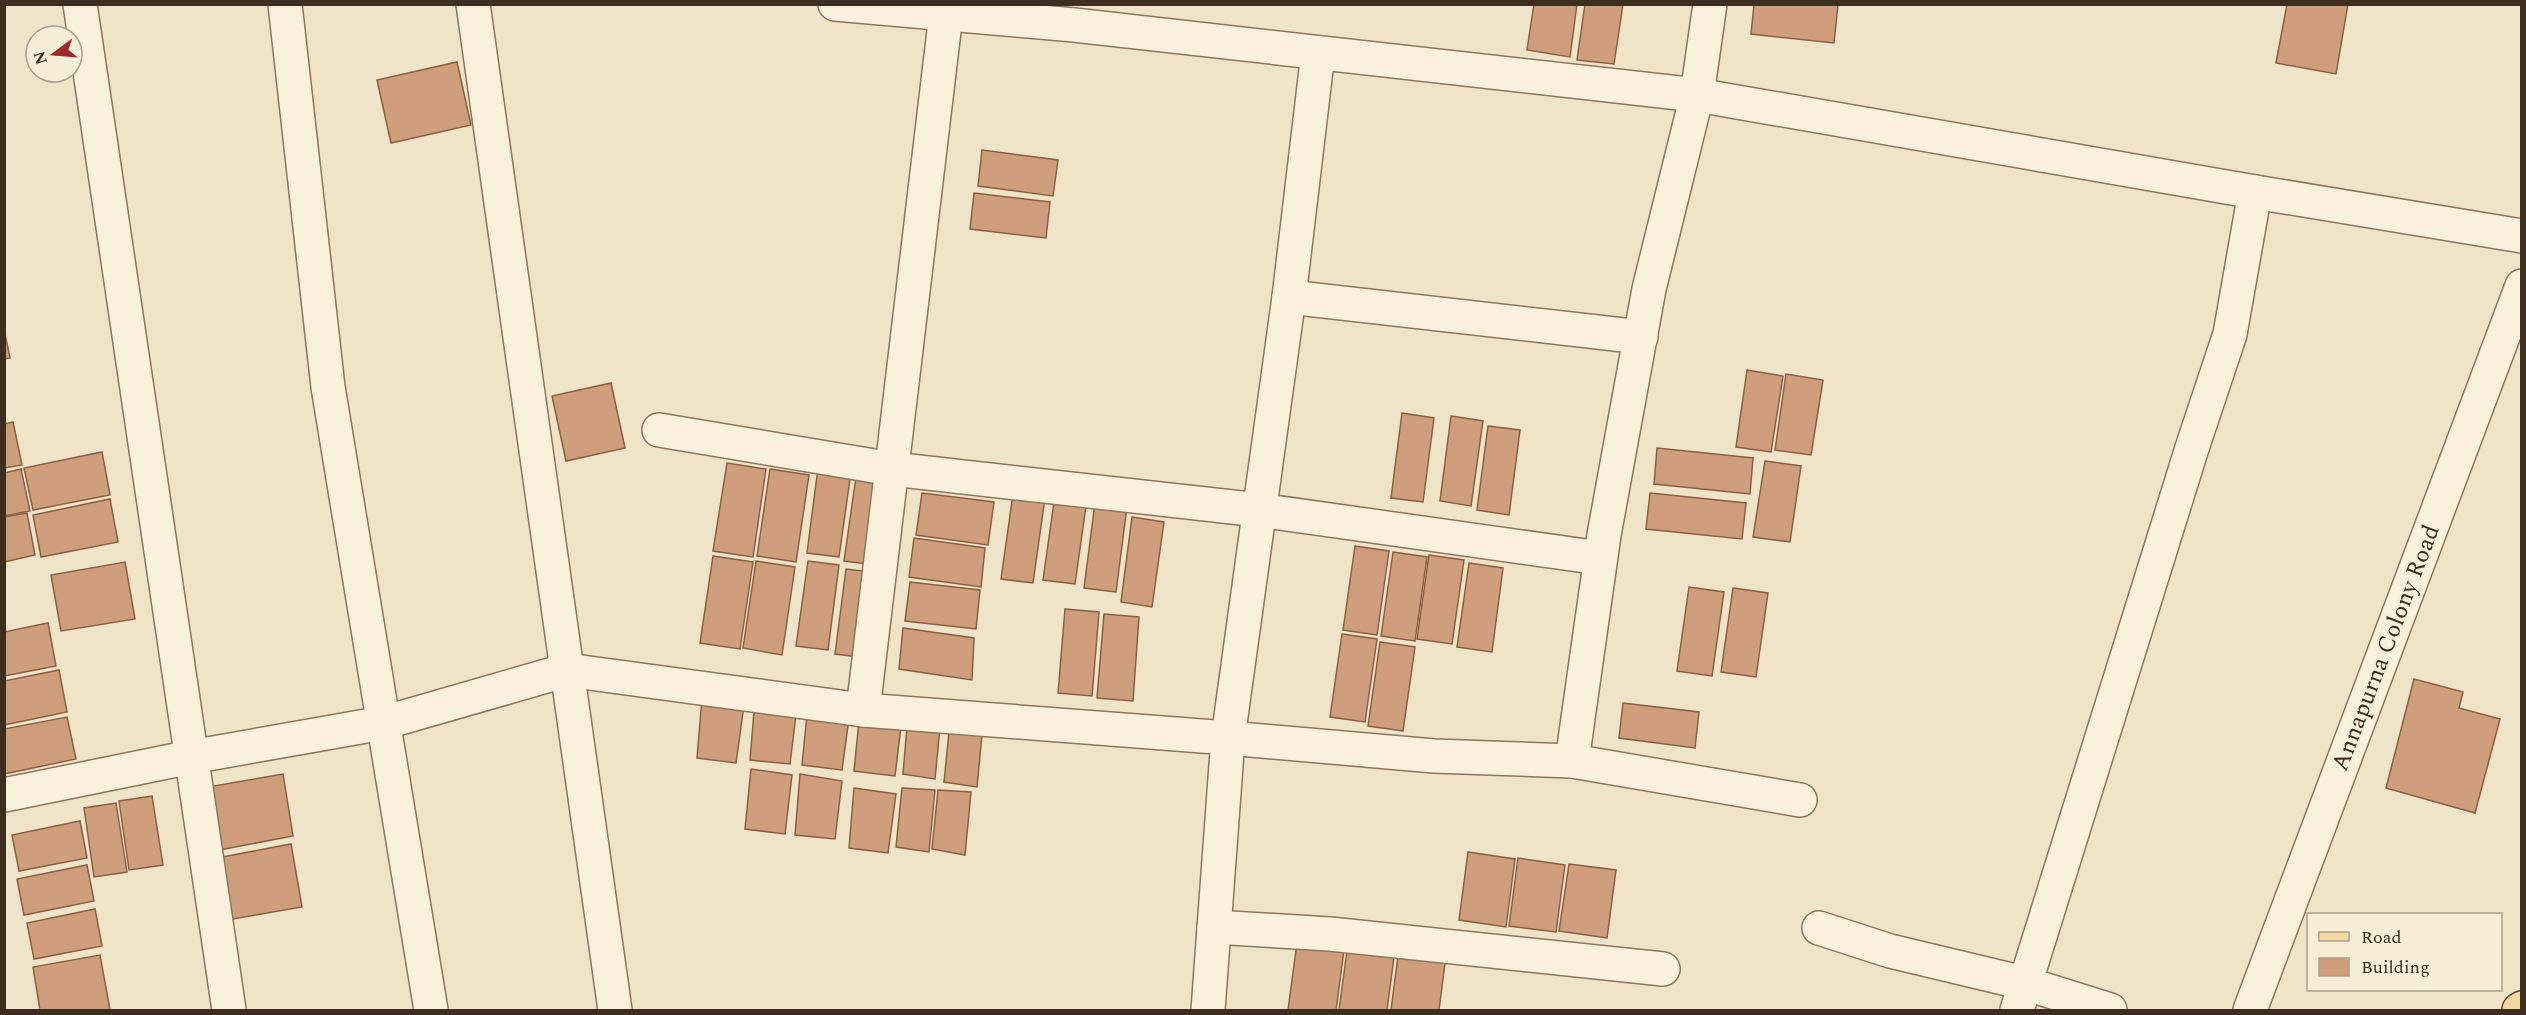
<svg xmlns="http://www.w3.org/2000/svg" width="2526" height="1015" font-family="Spectral,serif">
	<rect width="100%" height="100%" fill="#f0e4c8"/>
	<g fill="#cf9f7d" stroke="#8d5f41" stroke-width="1.5">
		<polygon points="1534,4 1577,4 1570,57 1527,50"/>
		<polygon points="1585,4 1623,4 1614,64 1577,60"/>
		<polygon points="1754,4 1838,4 1834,43 1751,34"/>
		<polygon points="2287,4 2348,4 2336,74 2276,63"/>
		<polygon points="457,62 471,125 391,143 377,80"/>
		<polygon points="982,150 1058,160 1053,196 978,186"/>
		<polygon points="974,193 1050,202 1046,238 970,229"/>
		<polygon points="4,329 10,358 4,359"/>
		<polygon points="1747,370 1783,376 1771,452 1736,447"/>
		<polygon points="1786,374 1823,380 1811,455 1775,450"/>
		<polygon points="611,383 625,448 566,461 552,396"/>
		<polygon points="1402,413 1434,418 1423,502 1391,498"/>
		<polygon points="1451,416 1483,421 1471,506 1440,501"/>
		<polygon points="13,422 22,465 4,468 4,424"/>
		<polygon points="1488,426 1520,430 1509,515 1477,510"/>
		<polygon points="1657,448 1753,458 1750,494 1654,484"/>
		<polygon points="102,452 110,495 33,510 24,468"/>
		<polygon points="1765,461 1801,466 1790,542 1753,537"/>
		<polygon points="727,463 766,469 753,557 713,551"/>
		<polygon points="818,468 851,472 839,557 807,553"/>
		<polygon points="21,469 30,511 4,516 4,473"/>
		<polygon points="770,469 809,475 796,562 757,556"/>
		<polygon points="856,477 888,481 876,565 844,561"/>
		<polygon points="922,493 994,502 988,545 916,535"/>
		<polygon points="1650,493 1746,503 1742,539 1646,529"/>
		<polygon points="1013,494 1045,498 1033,583 1001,579"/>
		<polygon points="1055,495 1087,499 1075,584 1043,580"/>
		<polygon points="110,499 118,542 41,557 33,515"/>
		<polygon points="1095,503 1127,507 1116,592 1084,588"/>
		<polygon points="27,513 35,555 4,562 4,517"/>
		<polygon points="1132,517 1164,522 1152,607 1121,602"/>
		<polygon points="914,538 985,548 981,587 909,577"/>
		<polygon points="1355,546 1389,551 1377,635 1343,630"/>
		<polygon points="1393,552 1427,557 1415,641 1381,636"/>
		<polygon points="1429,555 1464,560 1452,644 1417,639"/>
		<polygon points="713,556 753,562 740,649 700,643"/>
		<polygon points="756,561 795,567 782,655 743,648"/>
		<polygon points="808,561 839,565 828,650 796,646"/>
		<polygon points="125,562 135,619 61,631 51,575"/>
		<polygon points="1469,563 1503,568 1492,652 1457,647"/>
		<polygon points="846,569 878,573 866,658 835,654"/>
		<polygon points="910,582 980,590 976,629 905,621"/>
		<polygon points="1689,587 1724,592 1712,676 1677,671"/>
		<polygon points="1733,588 1768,593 1756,677 1721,672"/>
		<polygon points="1065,609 1099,612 1092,696 1058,693"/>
		<polygon points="1104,614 1139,617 1133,701 1097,698"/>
		<polygon points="48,623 56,666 4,676 4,632"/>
		<polygon points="903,628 974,638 972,680 899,669"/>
		<polygon points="1342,634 1377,639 1365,722 1330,717"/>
		<polygon points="1380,642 1415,647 1403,731 1368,726"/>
		<polygon points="59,670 67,712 4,725 4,681"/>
		<polygon points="2414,679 2463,692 2459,708 2500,719 2475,813 2386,788"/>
		<polygon points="702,698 744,705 736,763 697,758"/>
		<polygon points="755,699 797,706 790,764 750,760"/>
		<polygon points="1623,703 1699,712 1695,748 1619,738"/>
		<polygon points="808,705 850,711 842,770 802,765"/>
		<polygon points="860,711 902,718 895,776 854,771"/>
		<polygon points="908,714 941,717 935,779 903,774"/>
		<polygon points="67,717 76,759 4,774 4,729"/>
		<polygon points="950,722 983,724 977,787 944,782"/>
		<polygon points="751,769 792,775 785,834 745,829"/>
		<polygon points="283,774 293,836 219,850 208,787"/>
		<polygon points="800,774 842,781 835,839 795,835"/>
		<polygon points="854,788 896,794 888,853 849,848"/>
		<polygon points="902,788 935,790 929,852 896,847"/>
		<polygon points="938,790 971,792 965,855 932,849"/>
		<polygon points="152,796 163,865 129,870 119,801"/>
		<polygon points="116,803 127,872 94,877 84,808"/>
		<polygon points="80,821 87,858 19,871 12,835"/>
		<polygon points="291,844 302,907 227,920 217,858"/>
		<polygon points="1468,852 1515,859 1506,927 1459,920"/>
		<polygon points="1518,858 1565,865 1556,932 1509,926"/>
		<polygon points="1569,864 1616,870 1607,938 1559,931"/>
		<polygon points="87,865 94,901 24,915 17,879"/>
		<polygon points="95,909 102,946 34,959 27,923"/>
		<polygon points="1297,943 1344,950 1336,1010 1288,1010"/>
		<polygon points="1347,951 1394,957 1387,1010 1339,1010"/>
		<polygon points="100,955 110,1010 40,1010 33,967"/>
		<polygon points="1398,956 1445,963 1439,1010 1391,1010"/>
	</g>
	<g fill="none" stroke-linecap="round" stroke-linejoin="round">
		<g stroke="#8d765c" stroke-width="36">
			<g id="minor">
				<polyline points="80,4 229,1010"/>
				<polyline points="285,4 328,387 431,1010"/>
				<polyline points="835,4 1074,25 1697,95 2255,192 2522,236"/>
				<polyline points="1710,4 1697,95 1649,289 1604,535 1572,761 1800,800"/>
				<polyline points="1318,53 1289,297 1228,738 1434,756 1572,761"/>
				<polyline points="1289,297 1641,337"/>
				<polyline points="659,430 892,469 1259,510 1600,558"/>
				<polyline points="863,710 946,14"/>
				<polyline points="4,795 191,757 383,723 567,670 473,4"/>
				<polyline points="1214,927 1330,934 1663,969"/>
				<polyline points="1819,928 1890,951 2024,983 2110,1010"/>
				<polyline points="615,1010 567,670 863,710 1228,738 1208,1010"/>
				<polyline points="2017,1010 2192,448 2230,334 2255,192"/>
				<polyline points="2250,1010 2522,286"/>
			</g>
		</g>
		<g stroke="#5b4430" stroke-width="36">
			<polyline id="major" points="2519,1010 2522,1008"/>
		</g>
		<use href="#minor" stroke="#faf1dc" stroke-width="33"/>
		<use href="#major" stroke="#f3d9a0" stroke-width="33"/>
	</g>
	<g text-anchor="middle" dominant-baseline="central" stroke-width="4.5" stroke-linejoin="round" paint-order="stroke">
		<g font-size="24" fill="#3d2e20" stroke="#f7eed8">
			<text transform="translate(2386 648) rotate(-69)">Annapurna Colony Road</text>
		</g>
	</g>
	<rect width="2526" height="1015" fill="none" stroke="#3d2e20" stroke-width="12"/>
	<rect x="2307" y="913" width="195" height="78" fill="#f7eed8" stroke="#ada18e" stroke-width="1.5"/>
	<rect x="2319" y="932" width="30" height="9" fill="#f3d9a0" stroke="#ada18e" stroke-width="1.5"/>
	<text x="2361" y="943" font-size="18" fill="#3d2e20">Road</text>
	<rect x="2319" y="958" width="30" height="18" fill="#cf9f7d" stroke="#ada18e" stroke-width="1.5"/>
	<text x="2361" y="973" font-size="18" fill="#3d2e20">Building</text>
	<g transform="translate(54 54) rotate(254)"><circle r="28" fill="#f7eed8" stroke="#ada18e" stroke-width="1.5"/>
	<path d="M0-4.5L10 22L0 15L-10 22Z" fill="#9e2a2b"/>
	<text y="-9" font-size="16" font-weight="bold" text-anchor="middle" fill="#3d2e20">N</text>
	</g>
</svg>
